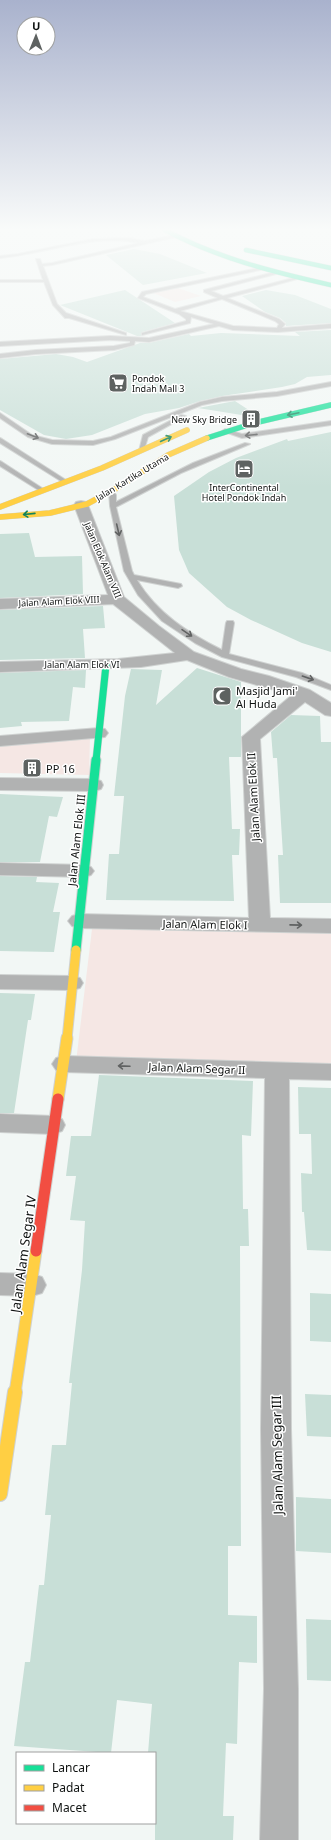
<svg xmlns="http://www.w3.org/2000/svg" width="331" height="1840" font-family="'Noto Sans',sans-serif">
	<rect width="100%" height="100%" fill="#f2f7f5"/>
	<g fill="#f5e7e4">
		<polygon points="175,287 201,296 175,302 151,292"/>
		<polygon points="90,737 89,775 0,773 0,745"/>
		<polygon points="92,929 331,933 331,1066 76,1062"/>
	</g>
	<g fill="#c8dfd7">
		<polygon points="134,249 160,254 207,273 143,285 106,255"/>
		<polygon points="125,290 175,323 142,332 141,336 137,336 60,305"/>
		<polygon points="266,290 295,295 331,309 331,323 286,326 286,323 280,318 265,312 242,296"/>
		<polygon points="331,330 331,375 307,377 295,384 282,387 222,396 200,401 179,408 145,414 92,435 66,439 44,435 0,410 0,359 56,354 73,357 87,362 140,343 149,343 189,334 191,336 221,333 300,336 295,332"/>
		<polygon points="235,401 258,416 254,417 198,408"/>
		<polygon points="331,432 331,652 302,643 251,620 227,607 189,573 179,550 174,496 209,472 236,458 287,439 288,441"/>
		<polygon points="29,533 35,557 82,556 83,594 0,598 0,534"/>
		<polygon points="103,606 105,628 83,629 85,658 0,660 0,610"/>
		<polygon points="197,668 241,682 241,757 229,757 232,829 240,829 239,855 232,855 234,901 106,900 109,854 119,854 124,796 114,796 125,696 131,669 162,670 156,705"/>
		<polygon points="86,670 85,688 73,687 69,721 21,722 22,726 0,728 0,673"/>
		<polygon points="291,715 320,716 321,742 331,742 331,903 280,903 278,855 283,855 277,758 273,758 271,732"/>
		<polygon points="0,794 63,797 57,817 49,816 40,862 0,862"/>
		<polygon points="0,876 37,877 36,882 59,883 53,912 60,912 54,952 0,951"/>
		<polygon points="0,993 35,994 31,1020 28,1020 14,1113 0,1113"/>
		<polygon points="99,1075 253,1081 251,1136 242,1135 243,1209 248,1209 249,1246 240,1246 241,1546 228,1546 228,1615 257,1616 257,1663 239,1662 237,1744 226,1743 223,1816 234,1816 233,1840 155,1840 155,1753 148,1753 152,1704 117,1700 111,1753 14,1746 25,1662 30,1662 39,1585 44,1585 51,1515 45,1515 52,1445 66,1445 72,1383 69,1383 82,1270 85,1221 70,1220 76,1176 66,1176 71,1136 91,1136"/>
		<polygon points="298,1087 331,1088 331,1251 307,1250 304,1212 302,1212 301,1173 312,1174 311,1134 299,1134"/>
		<polygon points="310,1293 331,1294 331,1342 310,1341"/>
		<polygon points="305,1394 331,1395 331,1437 307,1436"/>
		<polygon points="296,1497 331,1499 331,1553 296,1551"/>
		<polygon points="306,1619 331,1620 331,1681 307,1680"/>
	</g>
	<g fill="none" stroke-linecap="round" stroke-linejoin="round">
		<g stroke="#cfd2d1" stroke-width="2">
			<g id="lane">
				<path d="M 174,235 L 176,237 L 52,265 L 43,266 L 57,304 L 66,313 L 126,333 L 126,335 L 69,318 L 65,318 L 53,305 L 44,282 L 0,282 L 0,280 L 43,280 L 36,259 L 40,259 L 42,264 L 52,263 L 139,243 C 93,233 45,254 0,258 L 0,256 L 18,254 L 93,239 L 129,238 L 145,241 Z"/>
				<path d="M 263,267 L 265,269 L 146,294 L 143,297 L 175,309 L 218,298 L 204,292 L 204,290 L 278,271 L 280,273 L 211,291 L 223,296 L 301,276 L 301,278 L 227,298 L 279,319 L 285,324 L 282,328 L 331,324 L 331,328 L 278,332 L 233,330 L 219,326 L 149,342 L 135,341 L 134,345 L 114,350 L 36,354 L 0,358 L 0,354 L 36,350 L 114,346 L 130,343 L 130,341 L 110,340 L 0,346 L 0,342 L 110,336 L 149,338 L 214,324 L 191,317 L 190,323 L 142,335 L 142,333 L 186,321 L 186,319 L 179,314 L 138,298 L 142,292 ZM 222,299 L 275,321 L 279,324 L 277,328 L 233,326 L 180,311 Z"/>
				<polygon points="331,382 331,386 277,396 222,401 202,405 115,439 93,445 52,444 28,437 0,418 0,413 32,435 52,440 93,441 111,437 200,402 222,397 277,392"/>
				<polygon points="181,415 186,416 148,437 144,450 139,451 143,435"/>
				<polygon points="331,421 331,425 242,438 222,431 225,429 242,434"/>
				<polygon points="0,438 2,439 69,482 64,483 0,443"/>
				<path d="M 245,443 L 250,444 L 181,473 L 116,507 L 132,571 L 134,575 L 181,584 L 182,586 L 178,588 L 137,580 C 157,613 188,633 222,650 L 226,623 L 227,621 L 233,621 L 234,623 L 229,654 L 302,673 L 331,685 L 331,690 L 296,677 L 222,657 L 195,643 L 162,621 L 138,595 L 124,571 L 110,506 L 109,491 L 114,492 L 116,495 L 116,502 L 193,463 Z"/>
				<polygon points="0,461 2,462 45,490 40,491 0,466"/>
			</g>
		</g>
		<g stroke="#cfd2d1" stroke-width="2">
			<g id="street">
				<polygon points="81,501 86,502 88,505 124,597 159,626 194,652 241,669 269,676 310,690 331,703 331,716 325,715 305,702 260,739 270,918 331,919 331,933 79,928 72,926 68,921 72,916 79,914 249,918 242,737 292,695 229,677 187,660 141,667 0,672 0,662 118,659 175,653 113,604 0,609 0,599 108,595 74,505 76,502"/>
				<polygon points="99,728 105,729 108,733 105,737 0,746 0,736"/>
				<polygon points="0,778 94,779 101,781 103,785 101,789 94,791 0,790"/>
				<polygon points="0,863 84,865 91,867 94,871 91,875 84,877 0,875"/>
				<polygon points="0,975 72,976 80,978 83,983 80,988 72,990 0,989"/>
				<polygon points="64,1056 331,1064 331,1080 289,1079 291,1429 298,1689 298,1840 260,1840 264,1689 261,1429 265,1078 64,1072 56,1070 52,1064 56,1058"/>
				<polygon points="0,1114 53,1116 62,1119 65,1125 62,1131 53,1134 0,1132"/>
				<polygon points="0,1273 32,1274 42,1277 46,1285 42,1293 32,1296 0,1295"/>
			</g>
		</g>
		<g stroke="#cfd2d1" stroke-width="5.5">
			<g id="fast-far3">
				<path d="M 165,230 C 217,258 273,272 331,285"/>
				<polyline points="246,250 331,268"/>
			</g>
		</g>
		<g stroke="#cfd2d1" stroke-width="6">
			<polyline id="fast-far2" points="207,438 254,423 331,405"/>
		</g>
		<g stroke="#cfd2d1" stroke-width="8">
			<polyline id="fast-far1" points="96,761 106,665"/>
		</g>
		<g stroke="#cfd2d1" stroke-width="11">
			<polyline id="fast" points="76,950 96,760"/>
		</g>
		<g stroke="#cfd2d1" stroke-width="6">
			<g id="slow-far3">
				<polyline points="0,507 102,468 187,430"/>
				<polyline points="0,517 50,513 87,504 119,487 168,455 207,438"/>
			</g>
		</g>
		<g stroke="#cfd2d1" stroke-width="11">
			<polyline id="slow-far2" points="67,1039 76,950"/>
		</g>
		<g stroke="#cfd2d1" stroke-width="13">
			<g id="slow-far1">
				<polyline points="58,1099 67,1038"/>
				<polyline points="15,1393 36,1251"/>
			</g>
		</g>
		<g stroke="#cfd2d1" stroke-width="16">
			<polyline id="slow" points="0,1494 15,1392"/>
		</g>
		<g stroke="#cfd2d1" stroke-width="13">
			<polyline id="jam" points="36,1251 58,1099"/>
		</g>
		<use href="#lane" fill="#b1b2b2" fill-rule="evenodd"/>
		<use href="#street" fill="#b1b2b2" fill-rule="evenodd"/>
		<use href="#fast-far3" stroke="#16e098" stroke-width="4.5"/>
		<use href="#fast-far2" stroke="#16e098" stroke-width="5.5"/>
		<use href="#fast-far1" stroke="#16e098" stroke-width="7"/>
		<use href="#fast" stroke="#16e098" stroke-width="9"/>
		<use href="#slow-far3" stroke="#ffcf43" stroke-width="5.5"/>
		<use href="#slow-far2" stroke="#ffcf43" stroke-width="9"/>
		<use href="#slow-far1" stroke="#ffcf43" stroke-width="11"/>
		<use href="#slow" stroke="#ffcf43" stroke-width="14"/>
		<use href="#jam" stroke="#f24e42" stroke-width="11"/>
	</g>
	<defs><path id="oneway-shaft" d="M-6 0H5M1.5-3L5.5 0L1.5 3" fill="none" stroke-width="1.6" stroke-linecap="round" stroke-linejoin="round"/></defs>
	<g stroke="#13835b">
		<use href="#oneway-shaft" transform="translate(293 414) rotate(168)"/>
		<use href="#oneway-shaft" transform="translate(166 439) rotate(-24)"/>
		<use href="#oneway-shaft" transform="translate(29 514) rotate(174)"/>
	</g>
	<g stroke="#606262">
		<use href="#oneway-shaft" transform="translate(251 435) rotate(174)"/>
		<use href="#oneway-shaft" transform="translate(33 436) rotate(21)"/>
		<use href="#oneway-shaft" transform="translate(118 530) rotate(77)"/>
		<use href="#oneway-shaft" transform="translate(187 633) rotate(34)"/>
		<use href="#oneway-shaft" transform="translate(308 678) rotate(19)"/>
		<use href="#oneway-shaft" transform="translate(296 925) rotate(1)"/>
		<use href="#oneway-shaft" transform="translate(124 1066) rotate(-178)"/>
	</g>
	<linearGradient id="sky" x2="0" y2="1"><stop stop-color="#a9b2cd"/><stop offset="0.47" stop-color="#f9fbfa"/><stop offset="1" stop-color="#f9fbfa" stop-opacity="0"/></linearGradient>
	<rect width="331" height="488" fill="url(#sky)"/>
	<defs>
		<g id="supermarket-square" transform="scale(1)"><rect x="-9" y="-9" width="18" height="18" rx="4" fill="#5e6261" stroke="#fff"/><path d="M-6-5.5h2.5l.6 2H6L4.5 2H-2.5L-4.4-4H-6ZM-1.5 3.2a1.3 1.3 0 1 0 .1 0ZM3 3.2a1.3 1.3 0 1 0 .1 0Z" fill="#fff"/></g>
		<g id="building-square" transform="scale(1)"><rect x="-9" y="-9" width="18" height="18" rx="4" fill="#5e6261" stroke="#fff"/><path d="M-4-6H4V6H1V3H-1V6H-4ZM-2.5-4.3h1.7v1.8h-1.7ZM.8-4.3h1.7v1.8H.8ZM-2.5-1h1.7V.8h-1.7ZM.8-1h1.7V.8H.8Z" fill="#fff"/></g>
		<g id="hotel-square" transform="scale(1)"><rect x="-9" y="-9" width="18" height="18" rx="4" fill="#5e6261" stroke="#fff"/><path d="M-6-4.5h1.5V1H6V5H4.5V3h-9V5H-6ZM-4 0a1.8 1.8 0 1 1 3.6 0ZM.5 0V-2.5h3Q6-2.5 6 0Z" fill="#fff"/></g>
		<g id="mosque-square" transform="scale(1)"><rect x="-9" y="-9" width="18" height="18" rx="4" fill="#5e6261" stroke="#fff"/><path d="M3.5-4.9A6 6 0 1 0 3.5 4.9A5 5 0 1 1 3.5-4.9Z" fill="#fff"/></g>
	</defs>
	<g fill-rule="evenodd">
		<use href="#supermarket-square" x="118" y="383"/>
		<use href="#building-square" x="251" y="419"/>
		<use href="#hotel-square" x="244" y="469"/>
		<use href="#mosque-square" x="222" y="696"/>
		<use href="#building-square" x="32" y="768"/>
	</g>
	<g text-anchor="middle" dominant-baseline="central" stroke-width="3" stroke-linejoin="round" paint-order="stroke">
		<g font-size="9" fill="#0f1211" stroke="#fff" text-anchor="start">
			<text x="132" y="378">Pondok<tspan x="132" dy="10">Indah Mall 3</tspan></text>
			<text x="237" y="419" text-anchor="end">New Sky Bridge</text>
			<text x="244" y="487" text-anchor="middle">InterContinental<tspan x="244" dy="10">Hotel Pondok Indah</tspan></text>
		</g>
		<g font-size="9" fill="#0f1211" stroke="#fff">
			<text transform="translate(132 477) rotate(-31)">Jalan Kartika Utama</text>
			<text transform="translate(103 560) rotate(67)">Jalan Elok Alam VIII</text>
			<text transform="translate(59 601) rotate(-3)">Jalan Alam Elok VIII</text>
			<text x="82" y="664">Jalan Alam Elok VI</text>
		</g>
		<g font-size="11" fill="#0f1211" stroke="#fff" text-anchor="start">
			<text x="236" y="690">Masjid Jami'<tspan x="236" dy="13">Al Huda</tspan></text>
			<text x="46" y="768">PP 16</text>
		</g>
		<g font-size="11" fill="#0f1211" stroke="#fff">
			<text transform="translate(253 797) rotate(-93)">Jalan Alam Elok II</text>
			<text transform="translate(76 840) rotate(-84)">Jalan Alam Elok III</text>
			<text transform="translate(205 924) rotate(1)">Jalan Alam Elok I</text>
			<text transform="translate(197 1068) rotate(2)">Jalan Alam Segar II</text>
		</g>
		<g font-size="13" fill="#0f1211" stroke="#fff">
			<text transform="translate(23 1254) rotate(-82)">Jalan Alam Segar IV</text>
			<text transform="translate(277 1455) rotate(-91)">Jalan Alam Segar III</text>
		</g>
	</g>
	<rect x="16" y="1752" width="140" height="72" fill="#ffffff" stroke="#9fa0a0"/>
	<rect x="24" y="1765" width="20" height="6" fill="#16e098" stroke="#9fa0a0"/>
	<text x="52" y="1772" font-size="12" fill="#0f1211">Lancar</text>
	<rect x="24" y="1785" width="20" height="6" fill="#ffcf43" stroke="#9fa0a0"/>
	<text x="52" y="1792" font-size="12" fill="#0f1211">Padat</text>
	<rect x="24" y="1805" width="20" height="6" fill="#f24e42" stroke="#9fa0a0"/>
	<text x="52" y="1812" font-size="12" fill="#0f1211">Macet</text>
	<g transform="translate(36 36) rotate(1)"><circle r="19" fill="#ffffff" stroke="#9fa0a0"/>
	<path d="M0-3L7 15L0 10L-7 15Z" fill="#5e6261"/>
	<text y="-6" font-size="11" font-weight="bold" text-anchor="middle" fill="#0f1211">U</text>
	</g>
</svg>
